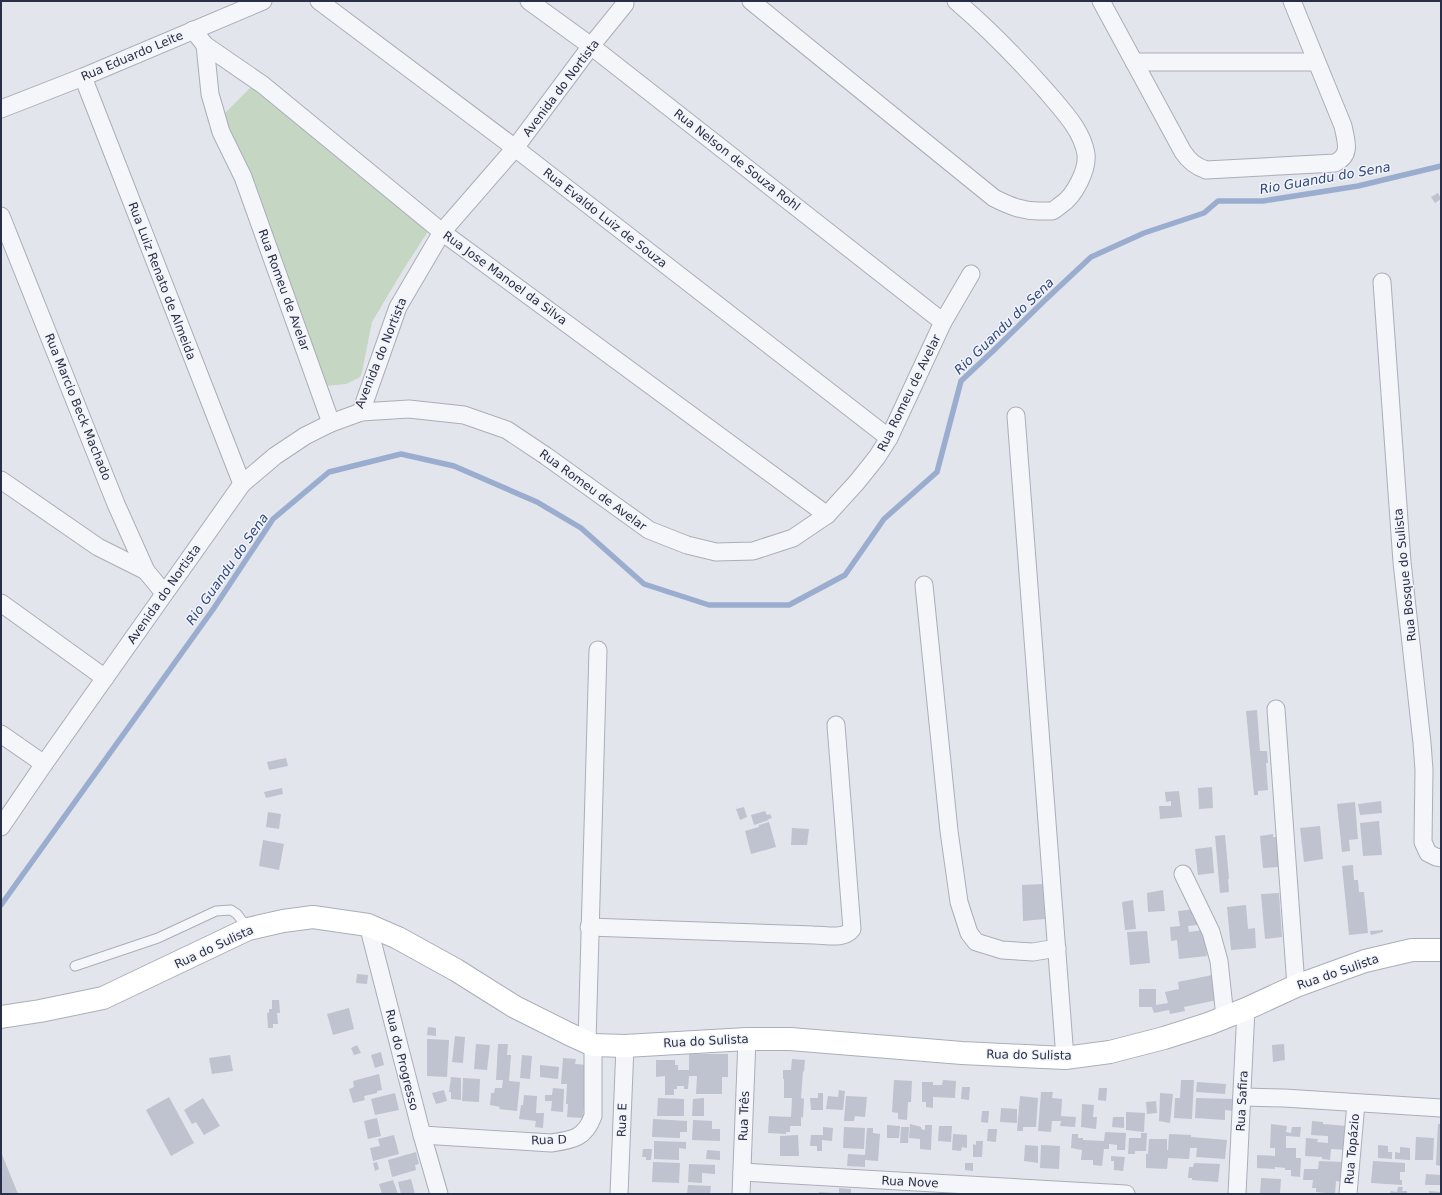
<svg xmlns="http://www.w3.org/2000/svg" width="1442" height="1195" font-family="'DejaVu Sans',sans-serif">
	<rect width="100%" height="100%" fill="#e2e5ec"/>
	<polygon fill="#c5d6c2" points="251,87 429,230 403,270 372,322 362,372 360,377 346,384 325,386 224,114"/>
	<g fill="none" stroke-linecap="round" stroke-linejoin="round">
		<polyline stroke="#9aadcf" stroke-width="5.5" points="1,905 214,608 273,519 329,472 401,454 454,466 537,502 581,528 644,584 709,605 789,605 845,575 884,519 937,472 961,381 993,351 1044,301 1091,257 1144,233 1204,213 1218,201 1263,201 1358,186 1441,166"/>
	</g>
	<g fill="#bec3cf">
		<polygon points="1438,193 1441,199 1435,203 1431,197"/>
		<polygon points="1257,710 1260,751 1267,751 1268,763 1266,763 1268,790 1258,791 1258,795 1254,795 1246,711"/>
		<polygon points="286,758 288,766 269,770 267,762"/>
		<polygon points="1212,787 1213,808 1199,809 1198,788"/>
		<polygon points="282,788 283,794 266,798 264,792"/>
		<polygon points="1179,791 1182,817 1160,819 1159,806 1171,806 1171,801 1166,802 1165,792"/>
		<polygon points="1381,801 1382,813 1360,815 1358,804"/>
		<polygon points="1355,802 1358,839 1349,840 1350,851 1342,852 1337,804"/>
		<polygon points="744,807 747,817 740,820 736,809"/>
		<polygon points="765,811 767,815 770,814 772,818 768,819 769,820 754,825 751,815"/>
		<polygon points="268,812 281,814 279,829 266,827"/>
		<polygon points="1379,821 1382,855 1363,856 1360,823"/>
		<polygon points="769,822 776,847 751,854 745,831 759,827 759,825"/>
		<polygon points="1320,826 1323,859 1304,862 1300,828"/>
		<polygon points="792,828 809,829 807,845 791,845"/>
		<polygon points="1273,834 1273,837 1277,837 1280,867 1263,868 1260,836"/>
		<polygon points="1225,835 1229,879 1228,879 1229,892 1220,893 1215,836"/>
		<polygon points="263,840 284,844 279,870 259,866"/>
		<polygon points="1212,847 1214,873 1198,875 1195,849"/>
		<polygon points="1353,865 1354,880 1358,880 1359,892 1364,892 1368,933 1349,935 1342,866"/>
		<polygon points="1043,884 1045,919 1023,921 1022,885"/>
		<polygon points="1163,890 1165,911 1148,912 1147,893"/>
		<polygon points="1279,893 1282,937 1265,939 1261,894"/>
		<polygon points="1133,900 1136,929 1125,930 1122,902"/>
		<polygon points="1246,905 1248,929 1255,928 1256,948 1231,950 1227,907"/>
		<polygon points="1196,909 1197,925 1188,926 1189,932 1203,930 1207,956 1179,959 1177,940 1171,941 1170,927 1180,926 1178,911"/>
		<polygon points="1383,930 1383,932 1371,935 1370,931"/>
		<polygon points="1147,931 1150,963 1130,965 1127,932"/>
		<polygon points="357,974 368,975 367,984 356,983"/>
		<polygon points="1212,975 1217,1000 1184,1007 1185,1011 1170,1014 1169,1010 1154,1013 1152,1007 1139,1007 1139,989 1156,989 1156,1005 1168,1003 1165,992 1179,989 1178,982"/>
		<polygon points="272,1000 279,1000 280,1013 277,1013 278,1024 273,1024 273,1028 268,1028 267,1013 269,1013 269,1009 272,1009"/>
		<polygon points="349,1008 354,1029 333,1035 327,1014"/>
		<polygon points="428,1027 436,1028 436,1036 427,1035"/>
		<polygon points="455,1036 465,1037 463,1063 452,1062"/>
		<polygon points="427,1039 449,1040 447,1077 427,1076"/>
		<polygon points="476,1044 490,1045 487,1070 474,1069"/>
		<polygon points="498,1044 508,1044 507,1055 511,1055 509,1081 520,1082 517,1111 499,1109 500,1107 490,1105 491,1093 494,1093 495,1088 502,1088 503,1080 496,1080"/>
		<polygon points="1284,1044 1285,1060 1273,1062 1272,1045"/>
		<polygon points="357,1045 361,1053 354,1055 351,1048"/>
		<polygon points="381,1052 384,1065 375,1068 371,1055"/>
		<polygon points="689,1054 728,1054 728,1077 722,1077 722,1094 696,1094 697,1076 689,1076 688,1089 684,1089 684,1086 677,1086 677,1089 674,1089 674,1095 665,1095 665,1076 656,1077 656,1060 675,1060 675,1065 678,1065 678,1070 689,1070"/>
		<polygon points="230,1055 233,1071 212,1074 209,1058"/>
		<polygon points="522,1055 532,1056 530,1079 520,1078"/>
		<polygon points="563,1058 576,1059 575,1064 587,1065 589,1104 584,1104 583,1118 567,1117 568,1104 566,1104 567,1084 561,1084"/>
		<polygon points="792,1059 805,1060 804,1072 803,1071 801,1098 804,1099 803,1118 801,1117 801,1126 790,1126 790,1132 786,1132 786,1134 768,1133 769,1116 791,1117 792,1098 784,1098 784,1079 783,1079 783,1070 791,1070"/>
		<polygon points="540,1065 559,1067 558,1079 540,1077"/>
		<polygon points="379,1074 382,1090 377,1091 377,1093 364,1096 365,1100 353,1103 349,1089 354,1087 353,1081"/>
		<polygon points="451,1077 461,1078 461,1100 451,1099 451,1092 449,1092"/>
		<polygon points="463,1078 480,1079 479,1102 462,1101"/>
		<polygon points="894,1080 912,1081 911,1102 908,1102 907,1120 898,1119 898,1113 892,1112"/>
		<polygon points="943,1080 956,1081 955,1098 933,1097 933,1108 926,1107 926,1102 922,1102 922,1082 933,1082 933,1085 942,1085"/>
		<polygon points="1181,1080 1194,1080 1192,1119 1174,1118 1175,1098 1180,1098"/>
		<polygon points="1197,1082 1226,1084 1225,1094 1196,1092"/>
		<polygon points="962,1087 970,1087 969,1100 961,1099"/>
		<polygon points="553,1088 564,1089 563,1112 551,1111 552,1101 545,1101 545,1095 552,1095"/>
		<polygon points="1099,1088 1107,1088 1106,1101 1098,1100"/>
		<polygon points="444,1090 447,1101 436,1104 432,1093"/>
		<polygon points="839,1090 845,1091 843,1110 826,1109 828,1096 838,1097"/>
		<polygon points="1041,1092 1053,1092 1052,1098 1062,1099 1061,1116 1076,1117 1075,1127 1060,1126 1061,1121 1052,1121 1051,1132 1038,1131"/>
		<polygon points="395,1093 399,1110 375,1115 371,1099"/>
		<polygon points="818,1093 823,1093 823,1110 811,1110 810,1098 818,1098"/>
		<polygon points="1160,1093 1173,1094 1170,1123 1159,1121"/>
		<polygon points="524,1095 537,1096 536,1113 544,1113 543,1128 535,1127 536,1121 519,1119 521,1105 523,1105"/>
		<polygon points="846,1096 867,1097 865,1117 855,1116 854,1121 844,1121"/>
		<polygon points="1020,1096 1038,1098 1036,1127 1023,1127 1023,1131 1017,1131"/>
		<polygon points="169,1097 194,1143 171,1156 146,1110"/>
		<polygon points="203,1098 220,1126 204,1135 196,1122 192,1124 184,1110"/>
		<polygon points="658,1098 684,1099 684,1116 657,1116"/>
		<polygon points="704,1098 704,1116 692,1116 693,1099"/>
		<polygon points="1196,1098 1234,1099 1234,1111 1225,1110 1225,1120 1195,1118"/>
		<polygon points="1156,1101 1157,1113 1147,1114 1146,1102"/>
		<polygon points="1082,1104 1094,1105 1093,1117 1097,1117 1096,1129 1081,1127"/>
		<polygon points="1001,1108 1017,1109 1017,1123 1000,1122"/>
		<polygon points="982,1111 989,1111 988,1123 981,1122"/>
		<polygon points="1126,1112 1145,1113 1144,1132 1126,1130"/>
		<polygon points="1113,1117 1124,1117 1124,1128 1112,1127"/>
		<polygon points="377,1118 381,1136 368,1139 364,1121"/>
		<polygon points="653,1119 687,1121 687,1132 680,1132 680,1138 652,1137"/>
		<polygon points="693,1120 712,1121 712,1129 720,1129 720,1141 692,1140"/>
		<polygon points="1312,1121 1323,1122 1323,1124 1347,1126 1347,1150 1331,1149 1330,1160 1322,1159 1322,1157 1305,1156 1306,1138 1318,1139 1317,1142 1328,1143 1328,1136 1311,1135"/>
		<polygon points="910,1124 921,1127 921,1129 925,1130 925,1125 932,1125 931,1150 920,1149 920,1139 909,1138"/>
		<polygon points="1271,1124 1287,1126 1286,1132 1291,1133 1292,1127 1301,1127 1300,1137 1286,1136 1286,1148 1296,1148 1296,1158 1301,1158 1300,1177 1291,1176 1291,1170 1285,1170 1285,1168 1275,1167 1275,1169 1257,1168 1257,1155 1275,1156 1275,1148 1270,1148"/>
		<polygon points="1438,1124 1441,1124 1441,1166 1436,1165"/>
		<polygon points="887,1125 900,1126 899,1138 887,1138"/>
		<polygon points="939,1126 952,1126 951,1142 938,1141"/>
		<polygon points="823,1127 833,1128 832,1141 822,1140 822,1151 817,1151 817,1146 810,1146 811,1135 823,1135"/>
		<polygon points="844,1127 865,1128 864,1149 843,1148"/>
		<polygon points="901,1127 909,1127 908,1143 900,1143"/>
		<polygon points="867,1128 873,1128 873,1133 880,1134 878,1161 865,1160 865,1167 847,1166 848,1154 865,1155"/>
		<polygon points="988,1129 997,1129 996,1142 987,1141"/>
		<polygon points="1105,1132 1126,1133 1125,1150 1117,1150 1117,1145 1109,1144 1109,1149 1104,1149 1102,1166 1093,1165 1093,1160 1081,1160 1082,1150 1071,1148 1072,1134 1078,1134 1078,1138 1083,1138 1083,1140 1104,1141"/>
		<polygon points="1141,1133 1147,1133 1146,1151 1135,1151 1135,1154 1128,1154 1129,1138 1141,1138"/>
		<polygon points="953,1134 967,1135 967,1148 962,1147 961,1151 952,1150"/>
		<polygon points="1169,1134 1191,1135 1191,1137 1227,1140 1225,1159 1196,1157 1197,1148 1190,1148 1189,1159 1168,1158 1167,1169 1146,1168 1146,1154 1148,1154 1149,1139 1167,1139 1167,1150 1168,1150"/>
		<polygon points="394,1135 399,1154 373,1161 370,1148 380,1146 378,1139"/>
		<polygon points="798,1135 799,1156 780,1156 780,1136"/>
		<polygon points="1416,1137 1434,1138 1433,1160 1415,1160"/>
		<polygon points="654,1141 686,1142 686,1149 679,1148 679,1160 654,1159"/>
		<polygon points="976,1141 983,1141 982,1157 973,1157 973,1144 976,1145"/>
		<polygon points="1025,1145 1038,1146 1038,1163 1024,1161"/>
		<polygon points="1041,1145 1060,1146 1059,1169 1040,1168"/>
		<polygon points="1378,1145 1388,1146 1388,1152 1392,1152 1392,1159 1378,1158"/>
		<polygon points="1400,1147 1410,1148 1410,1160 1395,1159 1395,1152 1400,1153"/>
		<polygon points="643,1149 652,1149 651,1160 646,1160 646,1157 642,1157"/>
		<polygon points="707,1150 720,1151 720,1160 706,1159"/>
		<polygon points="416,1152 419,1164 415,1165 416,1170 392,1177 388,1160"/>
		<polygon points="1,1153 1,1152 18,1194 1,1194"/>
		<polygon points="1111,1156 1125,1157 1123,1171 1114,1170 1114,1161 1111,1161"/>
		<polygon points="1319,1161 1342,1162 1341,1182 1336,1181 1335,1194 1316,1192 1316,1188 1312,1188 1313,1180 1303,1180 1304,1169 1318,1169"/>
		<polygon points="1373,1161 1405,1163 1405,1172 1400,1172 1400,1180 1402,1180 1402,1185 1371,1183"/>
		<polygon points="377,1162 379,1169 375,1171 373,1163"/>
		<polygon points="653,1162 680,1163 679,1183 652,1182"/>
		<polygon points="965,1163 973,1163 973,1171 965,1170"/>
		<polygon points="1194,1163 1220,1164 1218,1182 1192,1180 1192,1178 1188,1178 1189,1167 1193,1167"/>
		<polygon points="689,1164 715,1165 715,1174 702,1173 702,1183 688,1182"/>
		<polygon points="1426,1174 1441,1175 1441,1185 1425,1185"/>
		<polygon points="1261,1178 1281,1179 1280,1194 1260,1194"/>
		<polygon points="411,1179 415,1194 401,1194 398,1182"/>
		<polygon points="393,1180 398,1194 382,1194 379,1184"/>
		<polygon points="688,1185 711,1186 710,1194 687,1194"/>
		<polygon points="1398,1187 1403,1187 1402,1191 1407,1191 1407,1194 1390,1194 1391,1191 1397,1192"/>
		<polygon points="839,1188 851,1189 851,1194 839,1194"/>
		<polygon points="1429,1191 1441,1192 1441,1194 1429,1194"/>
		<polygon points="819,1192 833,1193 833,1194 819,1194"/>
	</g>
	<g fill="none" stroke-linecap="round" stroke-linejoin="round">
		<g stroke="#aaaeba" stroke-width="11">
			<polyline id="lane" points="75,966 158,938 216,911 231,910 237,914 248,929"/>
		</g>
		<g stroke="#aaaeba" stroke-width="19">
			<g id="street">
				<polyline points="319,1 515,148 889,438"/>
				<polyline points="529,1 591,46 943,322"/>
				<path d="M 751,1 L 994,198 C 1010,206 1024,212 1043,211 C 1045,211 1049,211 1052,211 C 1055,210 1059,206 1062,204 C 1074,196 1088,170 1086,154 C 1082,130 1063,111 1048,93 C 1019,60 990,30 956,1"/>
				<path d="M 1101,1 L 1183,152 C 1189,161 1195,166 1206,170 L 1335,163 C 1352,155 1346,141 1343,126 L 1292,1"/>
				<polyline points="193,30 205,45 263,85 442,232 827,515"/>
				<polyline points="205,45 210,94 221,132 243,177 331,423"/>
				<polyline points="1134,62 1316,62"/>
				<polyline points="83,77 242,484"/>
				<polyline points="1,109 83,77 263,1"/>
				<polyline points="1,216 116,504 146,571 164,593"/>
				<polyline points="1382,282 1402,562 1422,743 1424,770 1423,842 1428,853 1436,857 1441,858"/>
				<polyline points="361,412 398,307 442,232 515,148 591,46 625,4"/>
				<polyline points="1016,416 1065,1058"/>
				<polyline points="1,480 98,547 146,571"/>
				<polyline points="924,585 949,831 959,902 969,933 976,942 1002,950 1033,952 1057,948"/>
				<polyline points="1,603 105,678"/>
				<polyline points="1276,709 1296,986"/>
				<polyline points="1,734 44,764"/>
				<polyline points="1,827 44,764 242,484 275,456 305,436 331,423 353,415 361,412 409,409 464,415 507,430 546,456 649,530 687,545 716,552 753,551 793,538 827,515 857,482 877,457 889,438 943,322 971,274"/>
				<polyline points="1183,874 1211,932 1219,961 1225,1017"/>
				<polyline points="368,925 422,1135 439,1194"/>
				<path d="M 589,927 L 814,935 C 826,935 844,940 852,929 L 836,725"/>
				<polyline points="587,1042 598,650"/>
				<polyline points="1242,1097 1284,1098 1441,1108"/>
				<path d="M 422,1135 L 551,1143 C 573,1140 585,1138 593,1116 L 593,1045"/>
				<polyline points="742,1172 1126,1194"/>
				<polyline points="619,1194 625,1046"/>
				<polyline points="741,1194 747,1039"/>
				<polyline points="1237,1194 1246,1009"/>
				<polyline points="1348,1194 1356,1103"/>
			</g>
		</g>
		<g stroke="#aaaeba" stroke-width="24">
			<polyline id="secondary" points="1,1017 40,1011 103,998 248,929 283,921 313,917 368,925 398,938 456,970 515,1007 569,1034 593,1045 625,1046 747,1039 790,1039 962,1053 1065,1058 1110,1052 1164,1038 1208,1024 1246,1009 1296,986 1365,961 1412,950 1441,950"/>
		</g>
		<use href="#lane" stroke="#f5f6f9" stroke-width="9"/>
		<use href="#street" stroke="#f5f6f9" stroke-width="17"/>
		<use href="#secondary" stroke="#fff" stroke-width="22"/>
	</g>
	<g text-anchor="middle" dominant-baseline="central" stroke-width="3" stroke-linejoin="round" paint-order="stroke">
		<g font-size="12" fill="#282f46" stroke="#f2f4f9">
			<text transform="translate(132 56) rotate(-23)">Rua Eduardo Leite</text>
			<text transform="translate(561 88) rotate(-53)">Avenida do Nortista</text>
			<text transform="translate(737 160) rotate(38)">Rua Nelson de Souza Rohl</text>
			<text transform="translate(605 218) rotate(38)">Rua Evaldo Luiz de Souza</text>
			<text transform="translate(505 278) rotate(36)">Rua Jose Manoel da Silva</text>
			<text transform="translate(162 281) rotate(69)">Rua Luiz Renato de Almeida</text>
			<text transform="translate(284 290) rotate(70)">Rua Romeu de Avelar</text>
			<text transform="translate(381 353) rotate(-68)">Avenida do Nortista</text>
			<text transform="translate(909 393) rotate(-64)">Rua Romeu de Avelar</text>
			<text transform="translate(78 407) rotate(68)">Rua Marcio Beck Machado</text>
			<text transform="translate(593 490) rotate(36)">Rua Romeu de Avelar</text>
			<text transform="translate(1405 575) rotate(-96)">Rua Bosque do Sulista</text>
			<text transform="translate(164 594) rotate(-55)">Avenida do Nortista</text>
			<text transform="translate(214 947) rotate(-25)">Rua do Sulista</text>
			<text transform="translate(1338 972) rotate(-19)">Rua do Sulista</text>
			<text transform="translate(706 1041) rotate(-3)">Rua do Sulista</text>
			<text transform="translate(1029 1055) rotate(1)">Rua do Sulista</text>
			<text transform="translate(402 1060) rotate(76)">Rua do Progresso</text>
			<text transform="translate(1242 1101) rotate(-87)">Rua Safira</text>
			<text transform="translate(744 1116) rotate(-88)">Rua Três</text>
			<text transform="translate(622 1120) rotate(-88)">Rua E</text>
			<text transform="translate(549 1140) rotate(-2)">Rua D</text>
			<text transform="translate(1352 1149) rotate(-85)">Rua Topázio</text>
			<text transform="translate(910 1182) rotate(3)">Rua Nove</text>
		</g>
		<g font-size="13" font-style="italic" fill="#2d487e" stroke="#f2f4f9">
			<text transform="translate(1325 178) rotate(-10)">Rio Guandu do Sena</text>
			<text transform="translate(1004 326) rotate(-44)">Rio Guandu do Sena</text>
			<text transform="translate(227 569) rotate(-55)">Rio Guandu do Sena</text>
		</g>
	</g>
	<rect width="1442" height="1195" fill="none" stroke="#282f46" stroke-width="4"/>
</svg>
